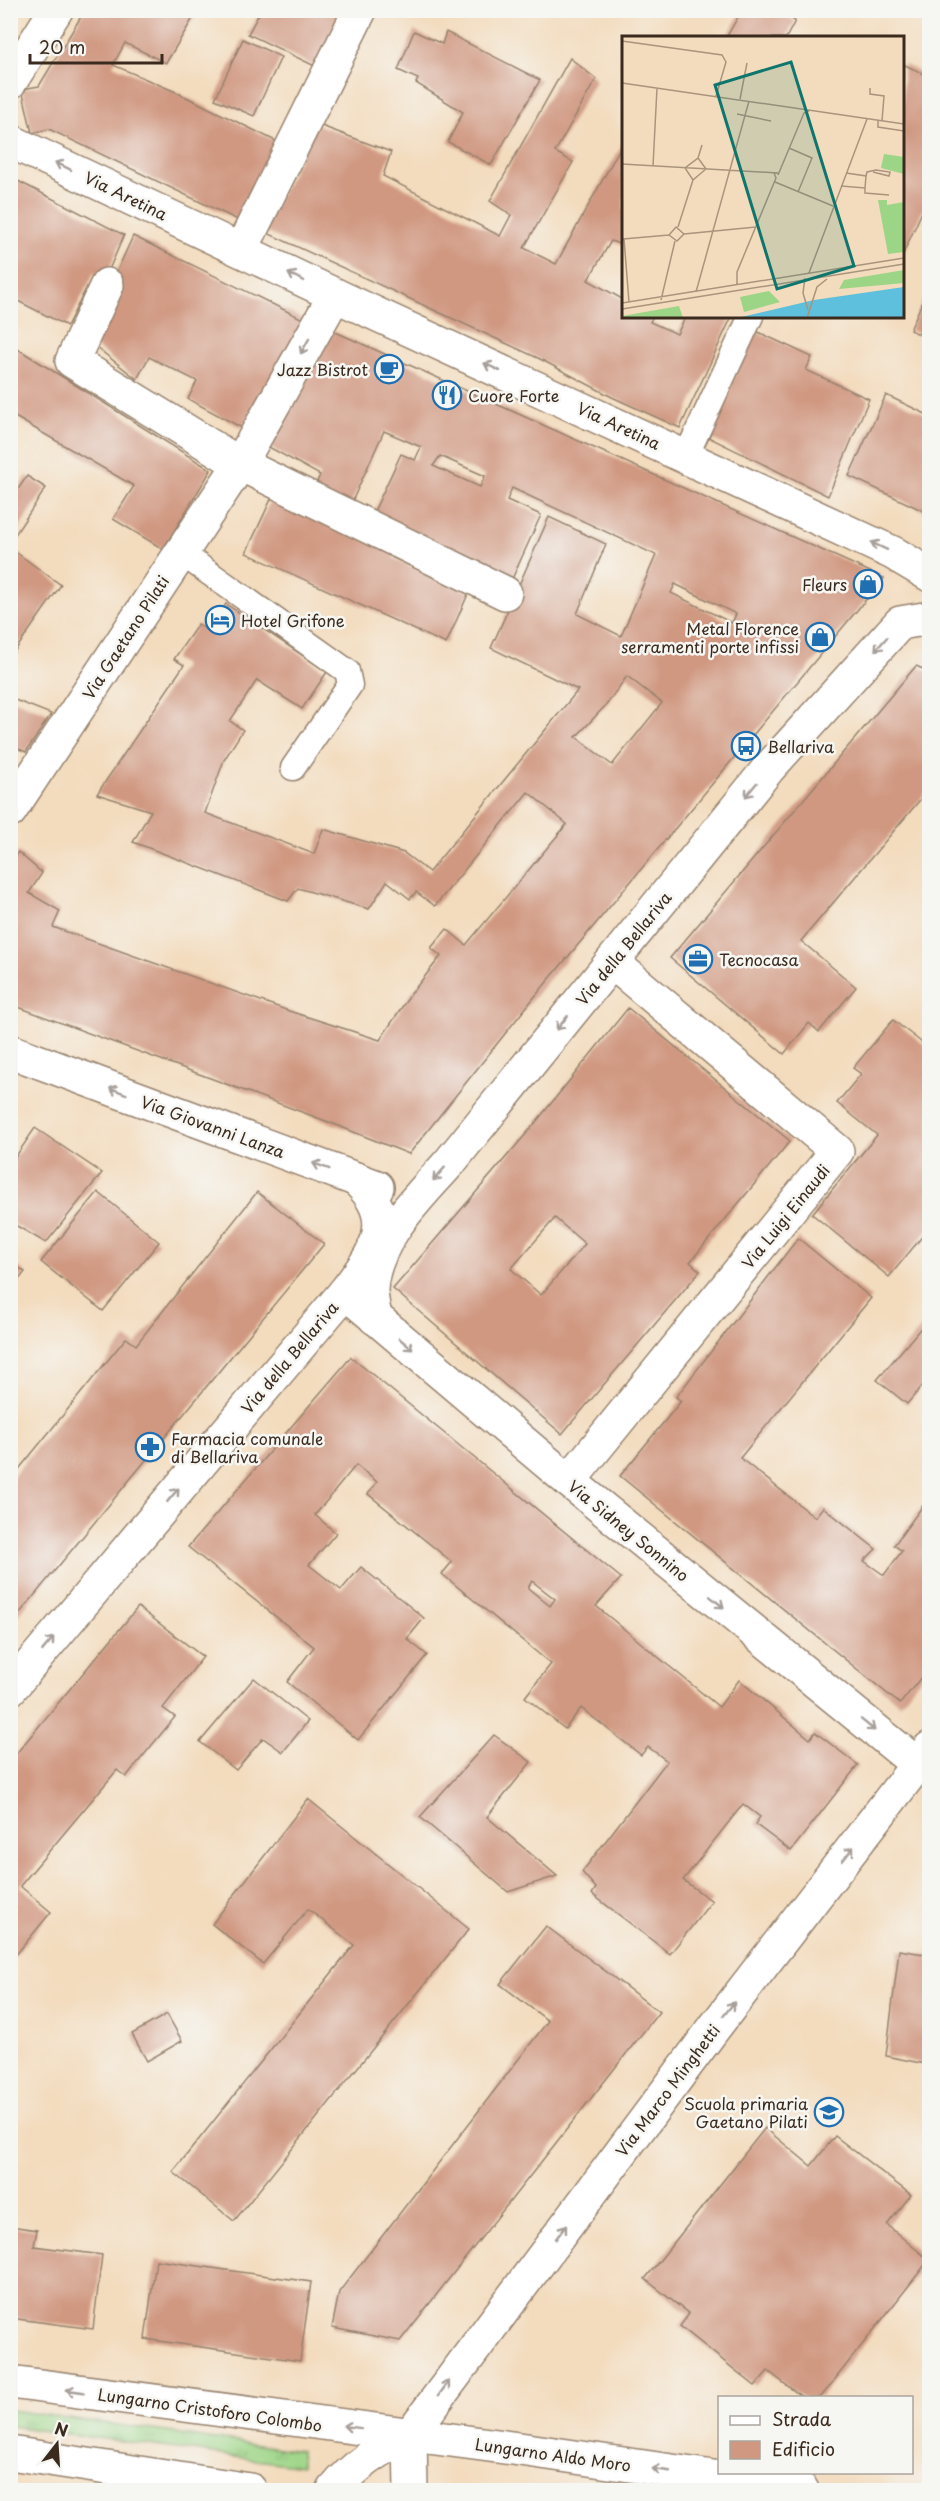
<svg xmlns="http://www.w3.org/2000/svg" width="940" height="2501" font-family="'Playpen Sans',sans-serif">
	<defs>
		<pattern id="grass-tufts" width="24" height="20" patternUnits="userSpaceOnUse" patternTransform="scale(1.5)"><rect width="24" height="20" fill="#9dd587"/><path d="M3 7l-1-3M5 7V3M7 7l1-3M15 17l-1-3M17 17v-4M19 17l1-3" fill="none" stroke="#88b774"/></pattern>
	</defs>
	<rect width="100%" height="100%" fill="#f6f6f2"/>
	<filter id="ink" filterUnits="userSpaceOnUse"><feTurbulence type="fractalNoise" baseFrequency=".0167" numOctaves="2"/><feDisplacementMap in="SourceGraphic" scale="12" xChannelSelector="R" yChannelSelector="G"/><feConvolveMatrix kernelMatrix="1 2 1 2 8 2 1 2 1" color-interpolation-filters="sRGB"/></filter>
	<filter id="wash" filterUnits="userSpaceOnUse"><feTurbulence type="fractalNoise" baseFrequency=".008" numOctaves="4" result="noise"/><feDisplacementMap in="SourceGraphic" scale="24" xChannelSelector="R" yChannelSelector="G"/><feGaussianBlur stdDeviation="1.35" result="paint"/><feColorMatrix in="noise" values="0 0 0 0 0 0 0 0 0 0 0 0 0 0 0 0 0 1.4 0 .05"/><feComposite in="paint" operator="in"/></filter>
	<g filter="url(#wash)">
		<rect width="100%" height="100%" fill="#f3dbbd"/>
		<polygon fill="url(#grass-tufts)" stroke="#6c8052" stroke-width="1.5" points="11,2410 301,2451 301,2466 11,2426"/>
		<g id="blocks">
			<g fill="#d09881" fill-rule="evenodd">
				<polygon points="85,10 198,10 166,63 125,43 113,65 176,92 284,145 246,224 49,129 32,133 22,89 39,86"/>
				<polygon points="261,10 352,10 323,70 248,34"/>
				<polygon points="742,10 778,10 795,21 786,38 726,38"/>
				<polygon points="414,31 442,44 446,32 540,80 491,165 448,142 463,112 416,83 418,79 398,70"/>
				<polygon points="243,39 281,57 254,116 215,99"/>
				<polygon points="570,58 596,79 555,152 573,162 524,248 556,264 624,141 624,246 611,241 588,280 624,300 624,316 653,316 650,322 677,334 686,316 732,316 680,428 612,397 540,359 263,231 316,124 391,152 383,176 500,236 511,215 490,201"/>
				<polygon points="903,64 930,77 930,205 926,203 903,254"/>
				<polygon points="10,177 124,235 105,279 94,273 67,326 10,297"/>
				<polygon points="133,236 307,321 242,428 188,399 197,381 149,357 137,379 86,339"/>
				<polygon points="930,284 930,339 910,330"/>
				<path d="M 329,329 L 884,578 L 532,1000 L 409,1154 L 326,1121 L 10,1004 L 10,862 L 18,852 L 42,873 L 29,893 L 60,911 L 53,927 L 289,1011 L 380,1040 L 410,995 L 441,956 L 431,948 L 447,929 L 466,945 L 567,824 L 528,792 L 435,906 L 416,892 L 410,899 L 387,881 L 369,909 L 298,888 L 288,901 L 133,842 L 151,811 L 97,794 L 184,665 L 174,659 L 198,624 L 208,631 L 226,604 L 327,672 L 302,709 L 257,680 L 230,721 L 243,730 L 224,760 L 205,813 L 314,854 L 323,829 L 404,853 L 429,872 L 578,690 L 491,648 L 549,517 L 606,544 L 577,614 L 621,636 L 656,555 L 512,488 L 507,500 L 541,515 L 512,579 L 368,524 L 401,454 L 415,460 L 421,447 L 384,431 L 349,508 L 313,491 L 320,475 L 265,445 ZM 440,456 L 485,476 L 480,487 L 433,466 ZM 675,584 L 736,614 L 732,623 L 671,593 ZM 627,676 L 662,703 L 612,765 L 576,737 L 607,704 Z"/>
				<polygon points="756,331 812,357 806,370 869,399 828,496 706,436"/>
				<polygon points="10,344 211,470 163,549 113,519 134,486 10,414"/>
				<polygon points="886,395 930,416 930,514 849,476"/>
				<polygon points="27,476 46,488 10,542 10,501"/>
				<polygon points="273,495 396,553 393,558 469,592 446,644 246,553"/>
				<polygon points="10,548 61,585 12,655 10,654"/>
				<polygon points="916,666 930,672 930,788 801,941 856,987 819,1032 809,1023 784,1054 670,958"/>
				<polygon points="10,698 51,714 26,752 10,745"/>
				<path d="M 628,1008 L 790,1141 L 690,1262 L 700,1271 L 562,1434 L 393,1289 L 532,1127 ZM 555,1218 L 585,1244 L 541,1295 L 511,1269 Z"/>
				<polygon points="893,1020 930,1049 930,1227 889,1277 812,1214 877,1135 837,1103 861,1074 853,1068"/>
				<polygon points="35,1128 102,1173 46,1243 10,1222 10,1165"/>
				<polygon points="98,1192 159,1242 103,1311 41,1262"/>
				<polygon points="257,1192 324,1244 10,1625 10,1480 126,1338 136,1345"/>
				<polygon points="798,1238 871,1298 740,1458 815,1517 823,1507 876,1549 864,1561 884,1575 902,1551 894,1545 930,1496 930,1666 900,1704 620,1476 681,1401 676,1397"/>
				<polygon points="10,1261 25,1272 10,1291"/>
				<polygon points="930,1317 930,1377 907,1404 877,1380"/>
				<path d="M 351,1357 L 621,1578 L 596,1606 L 719,1707 L 739,1680 L 810,1739 L 815,1732 L 858,1765 L 791,1851 L 755,1824 L 760,1817 L 743,1804 L 683,1880 L 712,1901 L 670,1954 L 592,1894 L 596,1888 L 582,1872 L 667,1761 L 648,1747 L 641,1755 L 581,1708 L 565,1729 L 525,1697 L 551,1664 L 442,1574 L 452,1562 L 368,1494 L 377,1482 L 356,1465 L 315,1515 L 336,1533 L 309,1565 L 341,1590 L 361,1567 L 424,1618 L 407,1639 L 427,1655 L 358,1740 L 287,1682 L 314,1647 L 188,1547 ZM 532,1581 L 555,1599 L 550,1606 L 528,1588 Z"/>
				<polygon points="138,1607 203,1657 163,1708 175,1717 126,1777 117,1770 20,1886 51,1912 10,1962 10,1761"/>
				<polygon points="254,1678 308,1721 283,1752 263,1738 236,1770 200,1742"/>
				<polygon points="494,1735 531,1762 487,1817 557,1876 508,1892 420,1817"/>
				<polygon points="308,1799 469,1929 234,2221 173,2172 354,1945 308,1909 263,1964 212,1924"/>
				<polygon points="546,1926 659,2012 400,2341 332,2328 339,2292 548,2021 500,1984"/>
				<polygon points="899,1950 930,1955 930,2065 886,2056"/>
				<polygon points="167,2014 182,2041 147,2061 132,2034"/>
				<polygon points="765,2128 811,2166 835,2136 911,2195 887,2225 929,2260 821,2397 802,2397 768,2371 755,2386 680,2326 689,2314 645,2279"/>
				<polygon points="10,2226 37,2230 34,2246 102,2255 93,2329 10,2318"/>
				<polygon points="156,2260 311,2282 300,2361 145,2339"/>
			</g>
		</g>
	</g>
	<g filter="url(#ink)">
		<use href="#blocks" fill-opacity="0" stroke="#97826e" stroke-width="1.5"/>
		<g fill="none" stroke-linecap="round" stroke-linejoin="round">
			<g stroke="#97826e" stroke-width="27">
				<g id="lane">
					<polyline points="686,456 751,316"/>
					<polyline points="181,553 347,671 350,685 293,768"/>
				</g>
			</g>
			<g stroke="#97826e" stroke-width="36">
				<g id="street">
					<polyline points="10,82 56,10"/>
					<polyline points="241,250 360,10"/>
					<polyline points="107,285 72,361 240,464 505,593"/>
					<polyline points="10,811 240,464 335,295"/>
					<polyline points="10,1051 377,1187"/>
					<polyline points="345,1292 569,1481 917,1764"/>
					<path d="M 375,1318 C 374,1309 371,1299 371,1290 C 373,1240 418,1198 449,1163 L 768,769 L 900,623 L 930,618"/>
					<polyline points="569,1481 837,1151 612,962"/>
					<path d="M 10,1689 L 345,1292 C 375,1253 400,1221 356,1179"/>
				</g>
			</g>
			<g stroke="#97826e" stroke-width="36">
				<g id="secondary">
					<polyline points="10,141 335,295 893,553 930,575"/>
					<polyline points="410,2435 411,2490"/>
					<path d="M 334,2490 C 355,2465 380,2448 410,2435 L 714,2028 L 930,1748"/>
				</g>
			</g>
			<g stroke="#97826e" stroke-width="36">
				<g id="primary">
					<polyline points="10,2382 527,2450 802,2490"/>
					<polyline points="10,2453 250,2490"/>
				</g>
			</g>
			<use href="#lane" stroke="#fff" stroke-width="24"/>
			<use href="#street" stroke="#fff" stroke-width="33"/>
			<use href="#secondary" stroke="#fff" stroke-width="33"/>
			<use href="#primary" stroke="#fff" stroke-width="33"/>
		</g>
		<defs><path id="oneway-shaft" d="M-6 0H5M1.5-3L5.5 0L1.5 3" fill="none" stroke-width="1.6" stroke-linecap="round" stroke-linejoin="round" transform="scale(1.5)"/></defs>
		<g stroke="#a79f9a">
			<use href="#oneway-shaft" transform="translate(63 166) rotate(-154)"/>
			<use href="#oneway-shaft" transform="translate(296 277) rotate(-154)"/>
			<use href="#oneway-shaft" transform="translate(305 346) rotate(119)"/>
			<use href="#oneway-shaft" transform="translate(492 367) rotate(-155)"/>
			<use href="#oneway-shaft" transform="translate(879 546) rotate(-155)"/>
			<use href="#oneway-shaft" transform="translate(881 644) rotate(132)"/>
			<use href="#oneway-shaft" transform="translate(751 790) rotate(129)"/>
			<use href="#oneway-shaft" transform="translate(562 1023) rotate(129)"/>
			<use href="#oneway-shaft" transform="translate(118 1091) rotate(-160)"/>
			<use href="#oneway-shaft" transform="translate(321 1166) rotate(-160)"/>
			<use href="#oneway-shaft" transform="translate(439 1174) rotate(132)"/>
			<use href="#oneway-shaft" transform="translate(406 1344) rotate(40)"/>
			<use href="#oneway-shaft" transform="translate(173 1495) rotate(-50)"/>
			<use href="#oneway-shaft" transform="translate(717 1602) rotate(39)"/>
			<use href="#oneway-shaft" transform="translate(48 1644) rotate(-50)"/>
			<use href="#oneway-shaft" transform="translate(868 1725) rotate(39)"/>
			<use href="#oneway-shaft" transform="translate(848 1854) rotate(-52)"/>
			<use href="#oneway-shaft" transform="translate(729 2009) rotate(-52)"/>
			<use href="#oneway-shaft" transform="translate(561 2232) rotate(-53)"/>
			<use href="#oneway-shaft" transform="translate(444 2388) rotate(-54)"/>
			<use href="#oneway-shaft" transform="translate(75 2391) rotate(-172)"/>
			<use href="#oneway-shaft" transform="translate(352 2427) rotate(-173)"/>
			<use href="#oneway-shaft" transform="translate(661 2470) rotate(-172)"/>
		</g>
	</g>
	<defs>
		<g id="cafe-ring" transform="scale(1.5)"><circle r="9.5" fill="#f6f6f2" stroke="#1f6fb2" stroke-width="1.5"/><path d="M-5.5-4.5H6V0H3Q3 3.5 0 3.5H-2.5Q-5.5 3.5-5.5 0ZM3-3.2v2h1.7v-2ZM-6 4.5H4V6H-6Z" fill="#1f6fb2"/></g>
		<g id="restaurant-ring" transform="scale(1.5)"><circle r="9.5" fill="#f6f6f2" stroke="#1f6fb2" stroke-width="1.5"/><path d="M-5-6h1v4h1v-4h1v4h1v-4h1v5L-1.5 .5V6h-2V.5L-5-1ZM5-6V6H3V1.5H1.5Q1.5-4 5-6Z" fill="#1f6fb2"/></g>
		<g id="shop-ring" transform="scale(1.5)"><circle r="9.5" fill="#f6f6f2" stroke="#1f6fb2" stroke-width="1.5"/><path d="M-5-2.5h2.3a2.7 3.5 0 0 1 5.4 0H5L5.5 6h-11ZM-1.5-2.5h3a1.5 2.3 0 0 0-3 0Z" fill="#1f6fb2"/></g>
		<g id="hotel-ring" transform="scale(1.5)"><circle r="9.5" fill="#f6f6f2" stroke="#1f6fb2" stroke-width="1.5"/><path d="M-6-4.5h1.5V1H6V5H4.5V3h-9V5H-6ZM-4 0a1.8 1.8 0 1 1 3.6 0ZM.5 0V-2.5h3Q6-2.5 6 0Z" fill="#1f6fb2"/></g>
		<g id="bus-ring" transform="scale(1.5)"><circle r="9.5" fill="#f6f6f2" stroke="#1f6fb2" stroke-width="1.5"/><path d="M-5-6H5V4H4V6H2V4H-2V6H-4V4H-5ZM-3.5-4V0h7V-4ZM-3.5 1.2v1.5H-2V1.2ZM2 1.2v1.5H3.5V1.2Z" fill="#1f6fb2"/></g>
		<g id="office-ring" transform="scale(1.5)"><circle r="9.5" fill="#f6f6f2" stroke="#1f6fb2" stroke-width="1.5"/><path d="M-6-3h4V-5.5h4V-3h4V5H-6ZM-1-4.5V-3h2v-1.5ZM-6 0V1H6V0Z" fill="#1f6fb2"/></g>
		<g id="pharmacy-ring" transform="scale(1.5)"><circle r="9.5" fill="#f6f6f2" stroke="#1f6fb2" stroke-width="1.5"/><path d="M-2-6h4v4h4v4h-4v4h-4v-4h-4v-4h4Z" fill="#1f6fb2"/></g>
		<g id="school-ring" transform="scale(1.5)"><circle r="9.5" fill="#f6f6f2" stroke="#1f6fb2" stroke-width="1.5"/><path d="M0-5L7-2L0 1L-7-2ZM-4 1L0 2.5L4 1V4Q0 6-4 4Z" fill="#1f6fb2"/></g>
	</defs>
	<g fill-rule="evenodd">
		<use href="#cafe-ring" x="389" y="369"/>
		<use href="#restaurant-ring" x="447" y="395"/>
		<use href="#shop-ring" x="868" y="584"/>
		<use href="#hotel-ring" x="220" y="620"/>
		<use href="#shop-ring" x="820" y="637"/>
		<use href="#bus-ring" x="746" y="746"/>
		<use href="#office-ring" x="698" y="959"/>
		<use href="#pharmacy-ring" x="150" y="1447"/>
		<use href="#school-ring" x="829" y="2112"/>
	</g>
	<g text-anchor="middle" dominant-baseline="central" stroke-width="5" stroke-linejoin="round" paint-order="stroke">
		<g font-size="16" fill="#3b2a1e" stroke="#f6f6f2">
			<text transform="translate(126 195) rotate(26)">Via Aretina</text>
			<text transform="translate(619 425) rotate(25)">Via Aretina</text>
			<text transform="translate(125 637) rotate(-57)">Via Gaetano Pilati</text>
			<text transform="translate(623 948) rotate(-51)">Via della Bellariva</text>
			<text transform="translate(213 1126) rotate(20)">Via Giovanni Lanza</text>
			<text transform="translate(785 1216) rotate(-51)">Via Luigi Einaudi</text>
			<text transform="translate(289 1357) rotate(-50)">Via della Bellariva</text>
			<text transform="translate(629 1530) rotate(39)">Via Sidney Sonnino</text>
			<text transform="translate(667 2090) rotate(-53)">Via Marco Minghetti</text>
			<text transform="translate(210 2409) rotate(8)">Lungarno Cristoforo Colombo</text>
			<text transform="translate(553 2454) rotate(8)">Lungarno Aldo Moro</text>
		</g>
		<g font-size="16" fill="#3b2a1e" stroke="#f6f6f2" text-anchor="start">
			<text x="368" y="369" text-anchor="end">Jazz Bistrot</text>
			<text x="468" y="395">Cuore Forte</text>
			<text x="847" y="584" text-anchor="end">Fleurs</text>
			<text x="241" y="620">Hotel Grifone</text>
			<text x="799" y="628" text-anchor="end">Metal Florence<tspan x="799" dy="18">serramenti porte infissi</tspan></text>
			<text x="767" y="746">Bellariva</text>
			<text x="719" y="959">Tecnocasa</text>
			<text x="171" y="1438">Farmacia comunale<tspan x="171" dy="18">di Bellariva</tspan></text>
			<text x="808" y="2103" text-anchor="end">Scuola primaria<tspan x="808" dy="18">Gaetano Pilati</tspan></text>
		</g>
	</g>
	<g transform="translate(622 36)">
		<rect width="282" height="282" fill="#f3dbbd"/>
		<path d="M 262,118 L 282,121 L 282,138 L 259,132 ZM 256,164 L 265,164 L 265,169 L 282,166 L 282,216 L 266,218 ZM 282,234 L 282,247 L 217,253 L 222,244 ZM 147,255 L 158,266 L 122,276 L 118,261 ZM 57,270 L 61,282 L 0,282 L 0,280 Z" fill="#9dd587"/>
		<path d="M 282,251 L 282,282 L 115,282 L 192,264 Z" fill="#5ec0dc"/>
		<path fill="none" stroke="#a9947d" stroke-width="1.5" d="M 0,5 L 100,19 L 104,26 L 94,60M 0,47 L 282,88M 248,52 L 248,58 L 262,60 L 260,85M 118,63 L 125,27M 115,78 L 149,85M 256,84 L 256,91 L 282,95M 167,112 L 190,122 L 176,156M 0,128 L 156,137M 31,130 L 35,52M 156,139 L 182,77 L 187,75M 244,140 L 245,136 L 254,134 L 268,136 L 267,140 L 251,136M 71,144 L 63,132 L 76,122 L 80,109M 153,146 L 211,170M 219,150 L 243,152 L 244,140 L 224,137M 243,152 L 243,157 L 267,159M 56,191 L 71,144 L 84,133 L 76,122M 47,199 L 55,205 L 62,198 L 134,191M 47,199 L 54,191 L 62,198M 1,203 L 47,199M 2,203 L 7,266M 187,237 L 245,83M 183,242 L 181,257 L 186,274M 115,249 L 115,236 L 154,142 L 152,137M 74,256 L 127,65M 39,264 L 53,205M 0,267 L 282,222M 0,273 L 282,228M 185,282 L 195,251 L 205,243"/>
		<path fill="#0f766e" fill-opacity="0.15" stroke="#0f766e" stroke-width="3" d="M 169,26 L 232,230 L 155,253 L 93,49 Z"/>
		<rect width="282" height="282" fill="none" stroke="#3b2a1e" stroke-width="3"/>
	</g>
	<rect width="940" height="2501" fill="none" stroke="#f6f6f2" stroke-width="36"/>
	<rect x="718" y="2396" width="195" height="78" fill="#f6f6f2" stroke="#aba49d" stroke-width="1.5"/>
	<rect x="730" y="2416" width="30" height="9" fill="#ffffff" stroke="#aba49d" stroke-width="1.5"/>
	<text x="772" y="2426" font-size="18" fill="#3b2a1e">Strada</text>
	<rect x="730" y="2441" width="30" height="18" fill="#d09881" stroke="#aba49d" stroke-width="1.5"/>
	<text x="772" y="2456" font-size="18" fill="#3b2a1e">Edificio</text>
	<g transform="translate(57 2444) rotate(17)" stroke="#f6f6f2" stroke-width="4.5" paint-order="stroke">
	<path d="M0-4.5L10 22L0 15L-10 22Z" fill="#3b2a1e"/>
	<text y="-9" font-size="16" font-weight="bold" text-anchor="middle" fill="#3b2a1e">N</text>
	</g>
	<path d="M30 54v9h132v-9" fill="none" stroke="#3b2a1e" stroke-width="3"/>
	<text x="39" y="54" font-size="18" fill="#3b2a1e" stroke="#f6f6f2" stroke-width="4.5" paint-order="stroke">20 m</text>
</svg>
